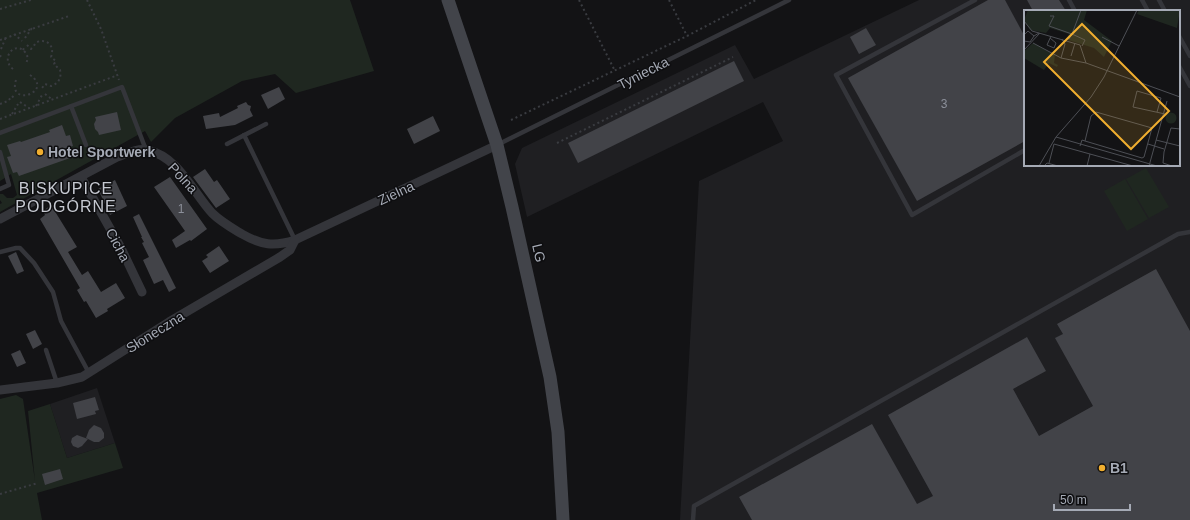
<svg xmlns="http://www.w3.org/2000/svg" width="1190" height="520" font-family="Arial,sans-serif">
	<rect width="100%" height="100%" fill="#131315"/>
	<g fill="#1f1f22" fill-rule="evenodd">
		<path d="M 919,0 L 1190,0 L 1190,520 L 680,520 L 699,181 L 783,141 L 763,102 L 527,217 L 515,164 L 522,148 L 735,45 L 754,79 ZM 1025,11 L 1179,11 L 1179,165 L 1025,165 Z"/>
		<polygon points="97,388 115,443 67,458 50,404"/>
	</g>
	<g fill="#1f2720">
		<polygon points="0,0 350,0 374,71 296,93 275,74 242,81 175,118 151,142 145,131 44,187 0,212 0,204 2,203 0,200 0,194 3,194 7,198 13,198 17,195 11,174 0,181"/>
		<polygon points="1146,168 1169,207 1149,218 1126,179"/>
		<polygon points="1125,179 1148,219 1127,231 1104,191"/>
		<polygon points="16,395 23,399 35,481 28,411 50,404 67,458 115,443 123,468 37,493 42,520 0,520 0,399"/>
	</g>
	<g fill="#424348">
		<polygon points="988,0 1005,0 1025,37 1025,141 917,201 848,78"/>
		<polygon points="1027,0 1059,0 1066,11 1033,11"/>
		<polygon points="866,28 876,45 859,54 850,37"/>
		<polygon points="734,61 744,81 578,163 568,143"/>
		<polygon points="279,87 285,99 268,109 261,95"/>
		<polygon points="246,102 248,105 251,106 250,110 253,116 235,125 206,129 203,116 219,113 220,117 238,108 237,106"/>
		<polygon points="117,112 121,130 99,135 98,132 95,129 94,124 96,120 95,117"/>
		<polygon points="433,116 440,131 414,144 407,129"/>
		<polygon points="62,125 66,136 70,135 73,146 70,147 73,157 19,176 17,172 13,173 7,157 11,156 7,145 20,141 21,142 50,132 49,130"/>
		<polygon points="205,169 214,182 217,180 230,199 216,208 193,177"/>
		<polygon points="170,177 207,229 191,241 190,240 176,248 172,240 185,231 154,187"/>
		<polygon points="115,180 127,206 110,215 98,189"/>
		<polygon points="51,205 77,247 68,252 82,275 88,271 101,292 116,283 125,298 107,309 108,311 96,318 86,301 84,302 77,290 80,288 40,219 45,215 43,211"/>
		<polygon points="139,214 176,288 169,292 163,280 154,284 143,260 149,257 142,243 144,242 141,237 142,237 133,217"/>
		<polygon points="219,246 229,261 210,273 202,261 208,257 206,255"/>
		<polygon points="16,252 24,271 17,274 8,256"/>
		<polygon points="1156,269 1190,331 1190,520 752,520 739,497 872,424 917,504 933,496 888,415 1027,337 1046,371 1013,389 1039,436 1093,406 1055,338 1063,334 1057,324"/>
		<polygon points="35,330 42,344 33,349 26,334"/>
		<polygon points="20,350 26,363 17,367 11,354"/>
		<polygon points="95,397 99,410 95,411 96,414 77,419 73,403"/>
		<polygon points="94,425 101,428 104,433 104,438 99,442 94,442 86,438 89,430"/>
		<polygon points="77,435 88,439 82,446 78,448 73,446 71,442 72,438"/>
		<polygon points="60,469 63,479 45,485 42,474"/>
	</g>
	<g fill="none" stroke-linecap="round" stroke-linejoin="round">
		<g stroke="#3a3c41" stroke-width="2" stroke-dasharray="2 3" stroke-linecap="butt">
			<polyline points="87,0 101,29 119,80"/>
			<polyline points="579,0 615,71"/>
			<polyline points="669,0 687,36"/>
			<polyline points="0,9 31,0"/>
			<polyline points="14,34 22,41"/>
			<polyline points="25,38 32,28"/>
			<polyline points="0,40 69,16"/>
			<path d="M 27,45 L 31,49 L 37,42 C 48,38 55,47 51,57 L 56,61 L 54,64 L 60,70 C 62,78 58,84 51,86 L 45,84 L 42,88"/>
			<polyline points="1,49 6,37"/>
			<polyline points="23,50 25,46"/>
			<polyline points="0,57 1,55"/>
			<path d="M 13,69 C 0,59 14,40 25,52 C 28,55 28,59 26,64"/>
			<path d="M 16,80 C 7,108 55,92 30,75"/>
			<polyline points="45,94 53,100"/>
			<polyline points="20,102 29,108"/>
			<polyline points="0,104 8,101 12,96 15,99"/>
			<polyline points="36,106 42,95"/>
			<polyline points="12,114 18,104"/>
			<polyline points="0,119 118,75"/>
			<polyline points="511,120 687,36 756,0"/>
			<polyline points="557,143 733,57"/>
			<polyline points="0,494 38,483"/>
		</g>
		<g stroke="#34353a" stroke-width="4.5">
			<polyline points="975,0 836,75 912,215 1025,150"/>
			<polyline points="1069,0 1075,11"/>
			<polyline points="1142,0 1148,11"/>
			<polyline points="1159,0 1165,11"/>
			<polyline points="1179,36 1190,56"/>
			<polyline points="1179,66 1190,86"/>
			<polyline points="71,106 86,145"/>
			<polyline points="0,133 122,87 146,150"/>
			<polyline points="244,135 295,240"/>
			<polyline points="227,144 266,124"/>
			<polyline points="499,144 789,0"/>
			<polyline points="0,152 9,185 0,189"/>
			<polyline points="0,252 16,248 20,248 34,263 53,292 61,321 89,373"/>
			<polyline points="46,350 57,383"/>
			<polyline points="693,520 694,506 1178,234 1190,232"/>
		</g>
		<g stroke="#34353a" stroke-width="9">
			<polyline points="81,177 121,248 142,292"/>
			<path d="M 0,219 L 117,157 C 126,154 138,148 147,150 C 179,157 192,191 212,213 C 221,222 232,228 242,234 C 261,245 274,247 295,240 L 497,145"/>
			<polyline points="0,390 57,383 82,377 169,322 280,257 290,250 295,240"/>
		</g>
		<polyline stroke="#42444a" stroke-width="13" points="448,0 497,145 512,207 550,377 558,432 563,520"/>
	</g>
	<g fill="#f0ae2f" stroke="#0e0e10" stroke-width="1.5">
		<circle cx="40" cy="152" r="4"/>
		<circle cx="1102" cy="468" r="4"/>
	</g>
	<g text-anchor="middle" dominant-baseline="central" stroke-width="3" stroke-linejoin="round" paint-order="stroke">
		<g font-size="12" fill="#8c909a">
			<text x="944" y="104">3</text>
			<text x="181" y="209">1</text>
		</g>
		<g font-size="14" fill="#a5aab5" stroke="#0e0e10">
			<text transform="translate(643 73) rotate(-27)">Tyniecka</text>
			<text transform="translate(183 178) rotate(47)">Polna</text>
			<text transform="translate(396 193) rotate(-25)">Zielna</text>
			<text transform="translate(118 245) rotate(62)">Cicha</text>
			<text transform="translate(539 253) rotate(77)">LG</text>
			<text transform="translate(155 332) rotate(-32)">Słoneczna</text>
		</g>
		<g font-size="14" font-weight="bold" fill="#a5aab5" stroke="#0e0e10" text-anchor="start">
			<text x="48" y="152">Hotel Sportwerk</text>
			<text x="1110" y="468">B1</text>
		</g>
		<g font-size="16" letter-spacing="1" fill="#c6c9d1" stroke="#0e0e10">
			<text x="66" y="188">BISKUPICE<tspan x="66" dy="18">PODGÓRNE</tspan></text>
		</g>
	</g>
	<g transform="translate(1024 10)">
		<rect width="156" height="156" fill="#131315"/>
		<path d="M 4,0 L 63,0 L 60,10 L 88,31 L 80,47 L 70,38 L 31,26 L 42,29 L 45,24 L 26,18 L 22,23 L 6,20 L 0,10 ZM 115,0 L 156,0 L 153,18 L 113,4 ZM 9,33 L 31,45 L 30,53 L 34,55 L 33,57 L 25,53 L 20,60 L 0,48 L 0,41 ZM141.5 108a5.5 5.5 0 1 1 11 0a5.5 5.5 0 1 1-11 0Z" fill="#1f2720"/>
		<path fill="none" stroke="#4d4f55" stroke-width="1" d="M 26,6 L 30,6 L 25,16 L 48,24 L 57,0M 0,11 L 8,21 L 56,35 L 62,53M 0,25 L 4,21 L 10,26M 78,27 L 95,36M 26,28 L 32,33 L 30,38 L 23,35 L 27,26M 43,28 L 45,29 L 48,24 L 61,30 L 58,36M 0,31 L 6,32 L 10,26 L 15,23M 9,33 L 37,48 L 62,53 L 156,87M 0,40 L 16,23M 47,46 L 51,33M 37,48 L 41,34 L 38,29M 133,102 L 137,88 L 113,81 L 109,97 L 141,104M 32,127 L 133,156M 132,130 L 156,136M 124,134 L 140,139M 56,136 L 58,130 L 61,131 L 118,148 L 120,147 L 128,118 L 72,102 L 67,106 L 61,131M 25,153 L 30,134 L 66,144M 15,156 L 32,127 L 67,87 L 80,67 L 113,0M 20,156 L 23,153 L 34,156M 63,156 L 66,144 L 109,156M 125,156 L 143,91M 148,156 L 139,153 L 140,142 L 147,118 L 156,119"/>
		<path fill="#f0ae2f" fill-opacity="0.15" stroke="#f0ae2f" stroke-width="2" d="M 58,14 L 145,101 L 107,139 L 20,52 Z"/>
		<rect width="156" height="156" fill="none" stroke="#a5aab5" stroke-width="2"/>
	</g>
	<path d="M1054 504v6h76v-6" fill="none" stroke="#a5aab5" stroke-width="2"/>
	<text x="1060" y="504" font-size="12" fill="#a5aab5" stroke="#0e0e10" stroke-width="3" paint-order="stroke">50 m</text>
</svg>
